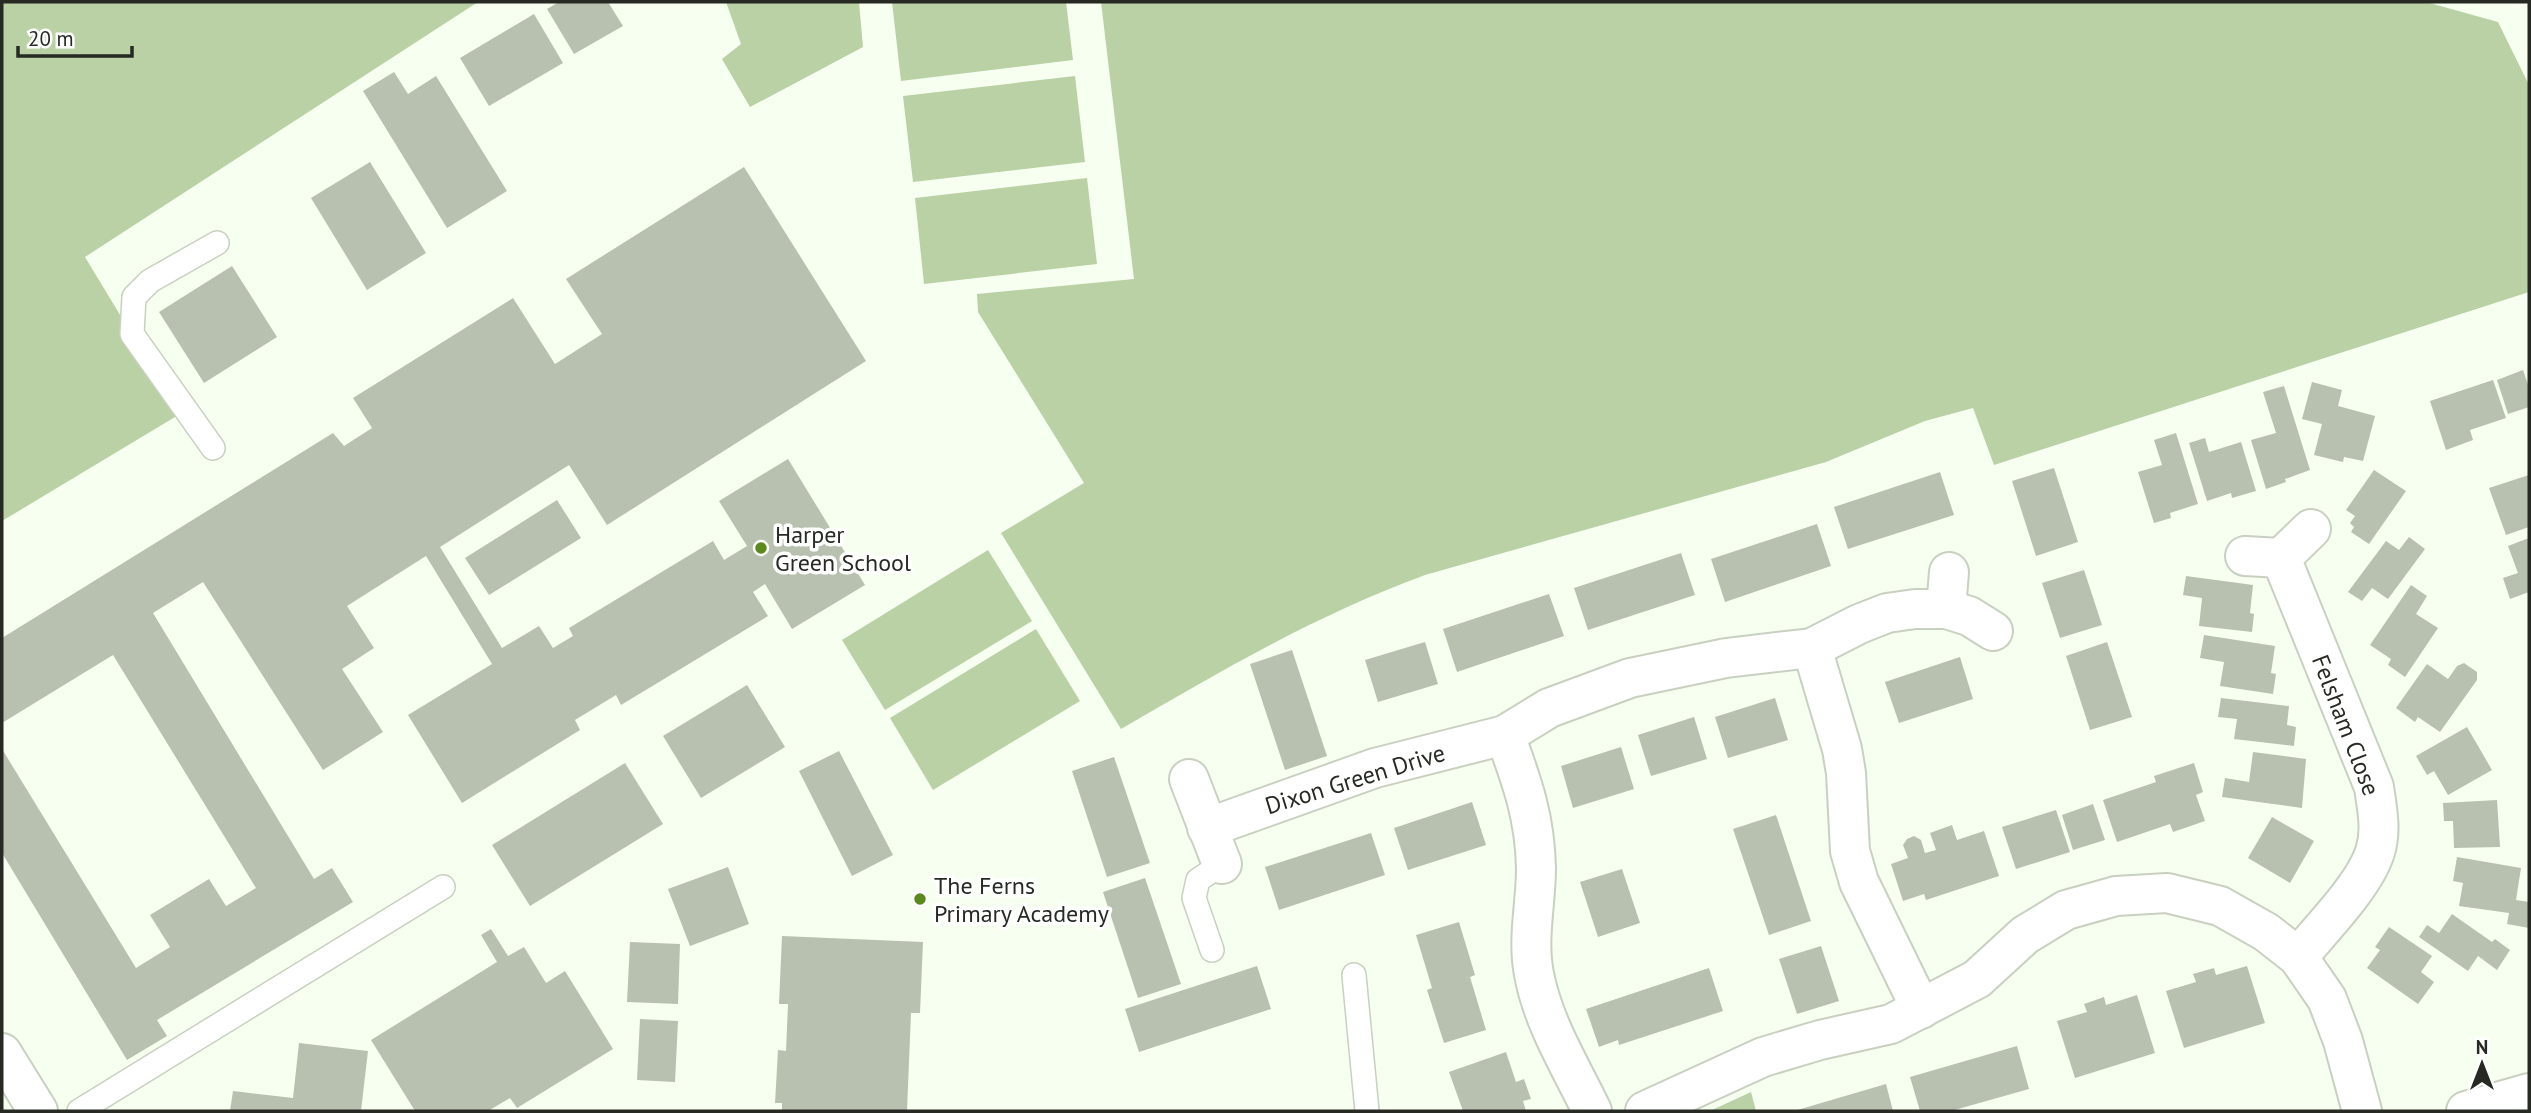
<svg xmlns="http://www.w3.org/2000/svg" width="2531" height="1113" font-family="'PT Sans',sans-serif">
	<rect width="100%" height="100%" fill="#f7fff0"/>
	<g fill="#bad1a6">
		<polygon points="2,2 478,2 85,257 180,414 2,521"/>
		<polygon points="726,2 859,2 863,47 750,107 722,59 741,44"/>
		<polygon points="892,2 1066,2 1073,60 901,81"/>
		<path d="M 1101,2 L 2426,2 L 2498,22 L 2529,85 L 2529,292 L 1994,465 L 1973,408 L 1925,421 L 1826,462 L 1425,575 C 1316,615 1221,671 1121,729 L 1001,533 L 1084,483 L 978,312 L 977,294 L 1134,279 Z"/>
		<polygon points="1075,76 1085,162 913,182 903,96"/>
		<polygon points="1087,178 1097,264 924,284 915,198"/>
		<polygon points="988,550 1032,621 885,710 842,640"/>
		<polygon points="1036,629 1080,701 933,790 890,718"/>
		<polygon points="1751,1092 1756,1111 1710,1111"/>
	</g>
	<g fill="#b8c1b0">
		<polygon points="559,2 608,2 623,26 574,54 547,9"/>
		<polygon points="534,14 563,63 489,106 460,58"/>
		<polygon points="394,72 408,94 436,76 507,191 447,228 363,91"/>
		<polygon points="370,162 426,253 367,290 311,198"/>
		<polygon points="744,167 866,361 607,525 569,465 440,547 502,648 539,626 553,648 573,636 569,628 713,541 724,560 747,546 719,501 788,459 865,585 792,629 765,584 753,592 768,616 621,705 616,695 575,720 580,730 462,803 408,715 492,664 426,556 347,606 374,648 342,669 383,732 323,770 203,582 153,613 314,879 332,868 353,902 157,1020 167,1036 127,1060 2,853 2,749 136,968 170,947 150,915 209,879 226,906 256,888 113,655 2,723 2,638 333,433 344,446 372,428 353,398 513,298 555,364 602,334 566,279"/>
		<polygon points="232,266 277,337 204,383 159,312"/>
		<polygon points="2523,370 2529,388 2529,407 2508,414 2497,380"/>
		<polygon points="2493,380 2506,418 2470,430 2473,440 2446,450 2430,401"/>
		<polygon points="2312,382 2342,390 2338,406 2375,416 2363,461 2344,457 2343,462 2314,455 2322,424 2302,419"/>
		<polygon points="2284,386 2310,470 2285,479 2286,482 2266,489 2251,440 2276,433 2263,392"/>
		<polygon points="2176,433 2198,504 2170,513 2171,518 2154,523 2138,472 2162,465 2154,440"/>
		<polygon points="2205,438 2209,452 2241,442 2256,491 2232,498 2231,493 2207,501 2189,443"/>
		<polygon points="2054,468 2078,542 2036,556 2012,481"/>
		<polygon points="2374,470 2406,491 2369,544 2351,532 2354,527 2350,523 2355,516 2346,510"/>
		<polygon points="1940,472 1954,515 1848,549 1834,507"/>
		<polygon points="2529,475 2529,527 2506,535 2489,488"/>
		<polygon points="557,500 581,538 489,595 465,558"/>
		<polygon points="1817,524 1831,566 1725,602 1711,559"/>
		<polygon points="2409,537 2425,549 2388,599 2372,588 2362,601 2348,592 2386,541 2399,550"/>
		<polygon points="2529,538 2529,592 2510,599 2503,578 2518,573 2508,546"/>
		<polygon points="1681,553 1695,595 1588,630 1574,588"/>
		<polygon points="2084,570 2102,625 2060,638 2042,583"/>
		<polygon points="2186,576 2253,585 2250,613 2254,614 2252,632 2199,626 2202,598 2183,595"/>
		<polygon points="2411,585 2427,596 2416,614 2438,628 2405,677 2388,665 2391,659 2370,645"/>
		<polygon points="1549,594 1564,636 1457,672 1443,629"/>
		<polygon points="2204,635 2275,646 2271,673 2276,674 2273,694 2220,686 2224,662 2200,658"/>
		<polygon points="1425,642 1438,684 1378,702 1365,660"/>
		<polygon points="2107,642 2132,717 2090,730 2066,656"/>
		<polygon points="1292,650 1327,756 1285,770 1250,664"/>
		<polygon points="1960,657 1973,699 1899,723 1885,682"/>
		<polygon points="2464,663 2477,672 2477,680 2440,732 2418,717 2415,722 2396,708 2427,664 2448,679 2457,666"/>
		<polygon points="747,685 785,747 701,798 663,736"/>
		<polygon points="1775,698 1788,740 1728,758 1715,717"/>
		<polygon points="2221,698 2289,706 2287,725 2296,727 2294,746 2234,739 2237,719 2218,717"/>
		<polygon points="1694,717 1707,759 1651,776 1638,735"/>
		<polygon points="2467,727 2492,770 2448,795 2434,771 2427,775 2416,756"/>
		<polygon points="1621,747 1634,789 1573,808 1561,766"/>
		<polygon points="839,751 893,855 852,876 799,771"/>
		<polygon points="2253,752 2306,759 2302,808 2222,797 2225,778 2249,782"/>
		<polygon points="1114,757 1150,863 1107,877 1072,771"/>
		<polygon points="625,763 663,824 530,906 492,845"/>
		<polygon points="2194,763 2203,792 2196,795 2205,821 2173,832 2170,824 2117,842 2103,800 2156,782 2154,776"/>
		<polygon points="2497,800 2500,847 2454,848 2453,821 2444,821 2443,803"/>
		<polygon points="1472,802 1486,845 1408,870 1394,828"/>
		<polygon points="2093,804 2105,840 2073,850 2062,815"/>
		<polygon points="2056,810 2070,852 2016,869 2002,827"/>
		<polygon points="1776,815 1811,921 1769,935 1733,829"/>
		<polygon points="2272,817 2314,841 2290,883 2248,858"/>
		<polygon points="1952,825 1957,840 1984,831 1999,876 1926,900 1924,894 1903,901 1891,864 1908,858 1903,845 1907,839 1914,836 1921,840 1925,853 1936,850 1930,833"/>
		<polygon points="1371,833 1385,875 1279,910 1265,867"/>
		<polygon points="2457,857 2521,868 2516,900 2529,902 2529,928 2507,924 2509,913 2459,906 2463,883 2453,881"/>
		<polygon points="728,867 749,924 690,946 668,889"/>
		<polygon points="1622,869 1640,923 1598,937 1580,882"/>
		<polygon points="1145,878 1181,984 1138,998 1103,892"/>
		<polygon points="2452,914 2492,942 2495,939 2510,950 2497,970 2478,956 2468,971 2419,937 2427,925 2439,933"/>
		<polygon points="1459,922 1475,975 1470,977 1486,1030 1444,1043 1427,990 1432,988 1416,935"/>
		<polygon points="2389,927 2432,956 2421,972 2434,982 2418,1004 2367,968 2380,950 2375,947"/>
		<polygon points="491,929 508,956 524,947 546,983 565,971 613,1049 517,1108 510,1098 488,1111 415,1111 371,1040 497,962 481,935"/>
		<polygon points="782,936 923,942 920,1013 911,1013 907,1111 782,1111 782,1103 775,1103 778,1050 786,1051 788,1004 779,1004"/>
		<polygon points="630,942 680,944 678,1004 627,1002"/>
		<polygon points="1821,946 1839,1001 1797,1014 1779,959"/>
		<polygon points="1257,966 1271,1009 1139,1052 1125,1009"/>
		<polygon points="2247,966 2265,1023 2184,1048 2166,991 2196,982 2193,974 2214,968 2216,975"/>
		<polygon points="1709,968 1723,1011 1619,1045 1618,1040 1599,1047 1586,1009"/>
		<polygon points="2137,995 2155,1053 2075,1078 2057,1021 2087,1012 2084,1004 2104,997 2106,1005"/>
		<polygon points="640,1019 678,1021 675,1082 637,1080"/>
		<polygon points="299,1043 368,1051 361,1111 230,1111 233,1091 293,1098"/>
		<polygon points="2017,1046 2029,1089 1951,1111 1920,1111 1910,1077"/>
		<polygon points="1506,1052 1516,1082 1524,1079 1531,1099 1523,1101 1526,1111 1463,1111 1449,1072"/>
		<polygon points="1886,1084 1893,1111 1794,1111"/>
	</g>
	<g fill="none" stroke-linecap="round" stroke-linejoin="round">
		<g stroke="#c8d1c0" stroke-width="26">
			<g id="lane">
				<polyline points="213,448 132,334 134,297 150,281 217,243"/>
				<polyline points="1212,950 1194,898 1198,880 1222,864"/>
				<polyline points="1354,975 1367,1111"/>
				<polyline points="79,1111 443,887"/>
			</g>
		</g>
		<g stroke="#c8d1c0" stroke-width="42">
			<g id="street">
				<polyline points="2245,556 2281,558 2311,529"/>
				<path d="M 2281,558 L 2374,787 C 2377,809 2382,830 2375,852 C 2364,886 2322,928 2298,957"/>
				<polyline points="1946,609 1949,572"/>
				<polyline points="1812,648 1842,749 1846,773 1850,851 1859,882 1921,1009"/>
				<path d="M 1505,735 C 1522,782 1535,817 1536,868 C 1536,904 1527,938 1534,974 C 1543,1023 1571,1067 1592,1111"/>
				<polyline points="1189,779 1222,864"/>
				<polyline points="1207,828 1375,768 1505,735 1549,708 1630,678 1726,658 1812,648 1859,624 1887,613 1915,609 1946,609 1969,616 1993,631"/>
				<polyline points="2,1053 38,1111"/>
				<polyline points="1645,1111 1763,1057 1820,1040 1891,1024 1977,979 2025,935 2066,910 2116,896 2167,893 2220,906 2266,932 2298,957 2327,999 2343,1041 2362,1111"/>
			</g>
		</g>
		<g stroke="#c8d1c0" stroke-width="42">
			<polyline id="secondary" points="2466,1111 2529,1093"/>
		</g>
		<use href="#lane" stroke="#fff" stroke-width="23"/>
		<use href="#street" stroke="#fff" stroke-width="38"/>
		<use href="#secondary" stroke="#fff" stroke-width="38"/>
	</g>
	<g fill="#5b891b" stroke="#fff" stroke-width="2.5">
		<circle cx="761" cy="548" r="7"/>
		<circle cx="920" cy="899" r="7"/>
	</g>
	<g text-anchor="middle" dominant-baseline="central" stroke-width="7" stroke-linejoin="round" paint-order="stroke">
		<g font-size="24" fill="#262a23" stroke="#fff" text-anchor="start">
			<text x="775" y="534">Harper<tspan x="775" dy="28">Green School</tspan></text>
			<text x="934" y="885">The Ferns<tspan x="934" dy="28">Primary Academy</tspan></text>
		</g>
		<g font-size="24" fill="#262a23" stroke="#fff">
			<text transform="translate(2346 725) rotate(69)">Felsham Close</text>
			<text transform="translate(1355 779) rotate(-17)">Dixon Green Drive</text>
		</g>
	</g>
	<rect width="2531" height="1113" fill="none" stroke="#262a23" stroke-width="7"/>
	<g transform="translate(2482 1064)" stroke="#ffffff" stroke-width="5" paint-order="stroke">
	<path d="M0-5L12 26L0 18L-12 26Z" fill="#262a23"/>
	<text y="-10" font-size="19" font-weight="bold" text-anchor="middle" fill="#262a23">N</text>
	</g>
	<path d="M18 46v10h114v-10" fill="none" stroke="#262a23" stroke-width="3.5"/>
	<text x="28" y="46" font-size="21" fill="#262a23" stroke="#ffffff" stroke-width="5" paint-order="stroke">20 m</text>
</svg>
